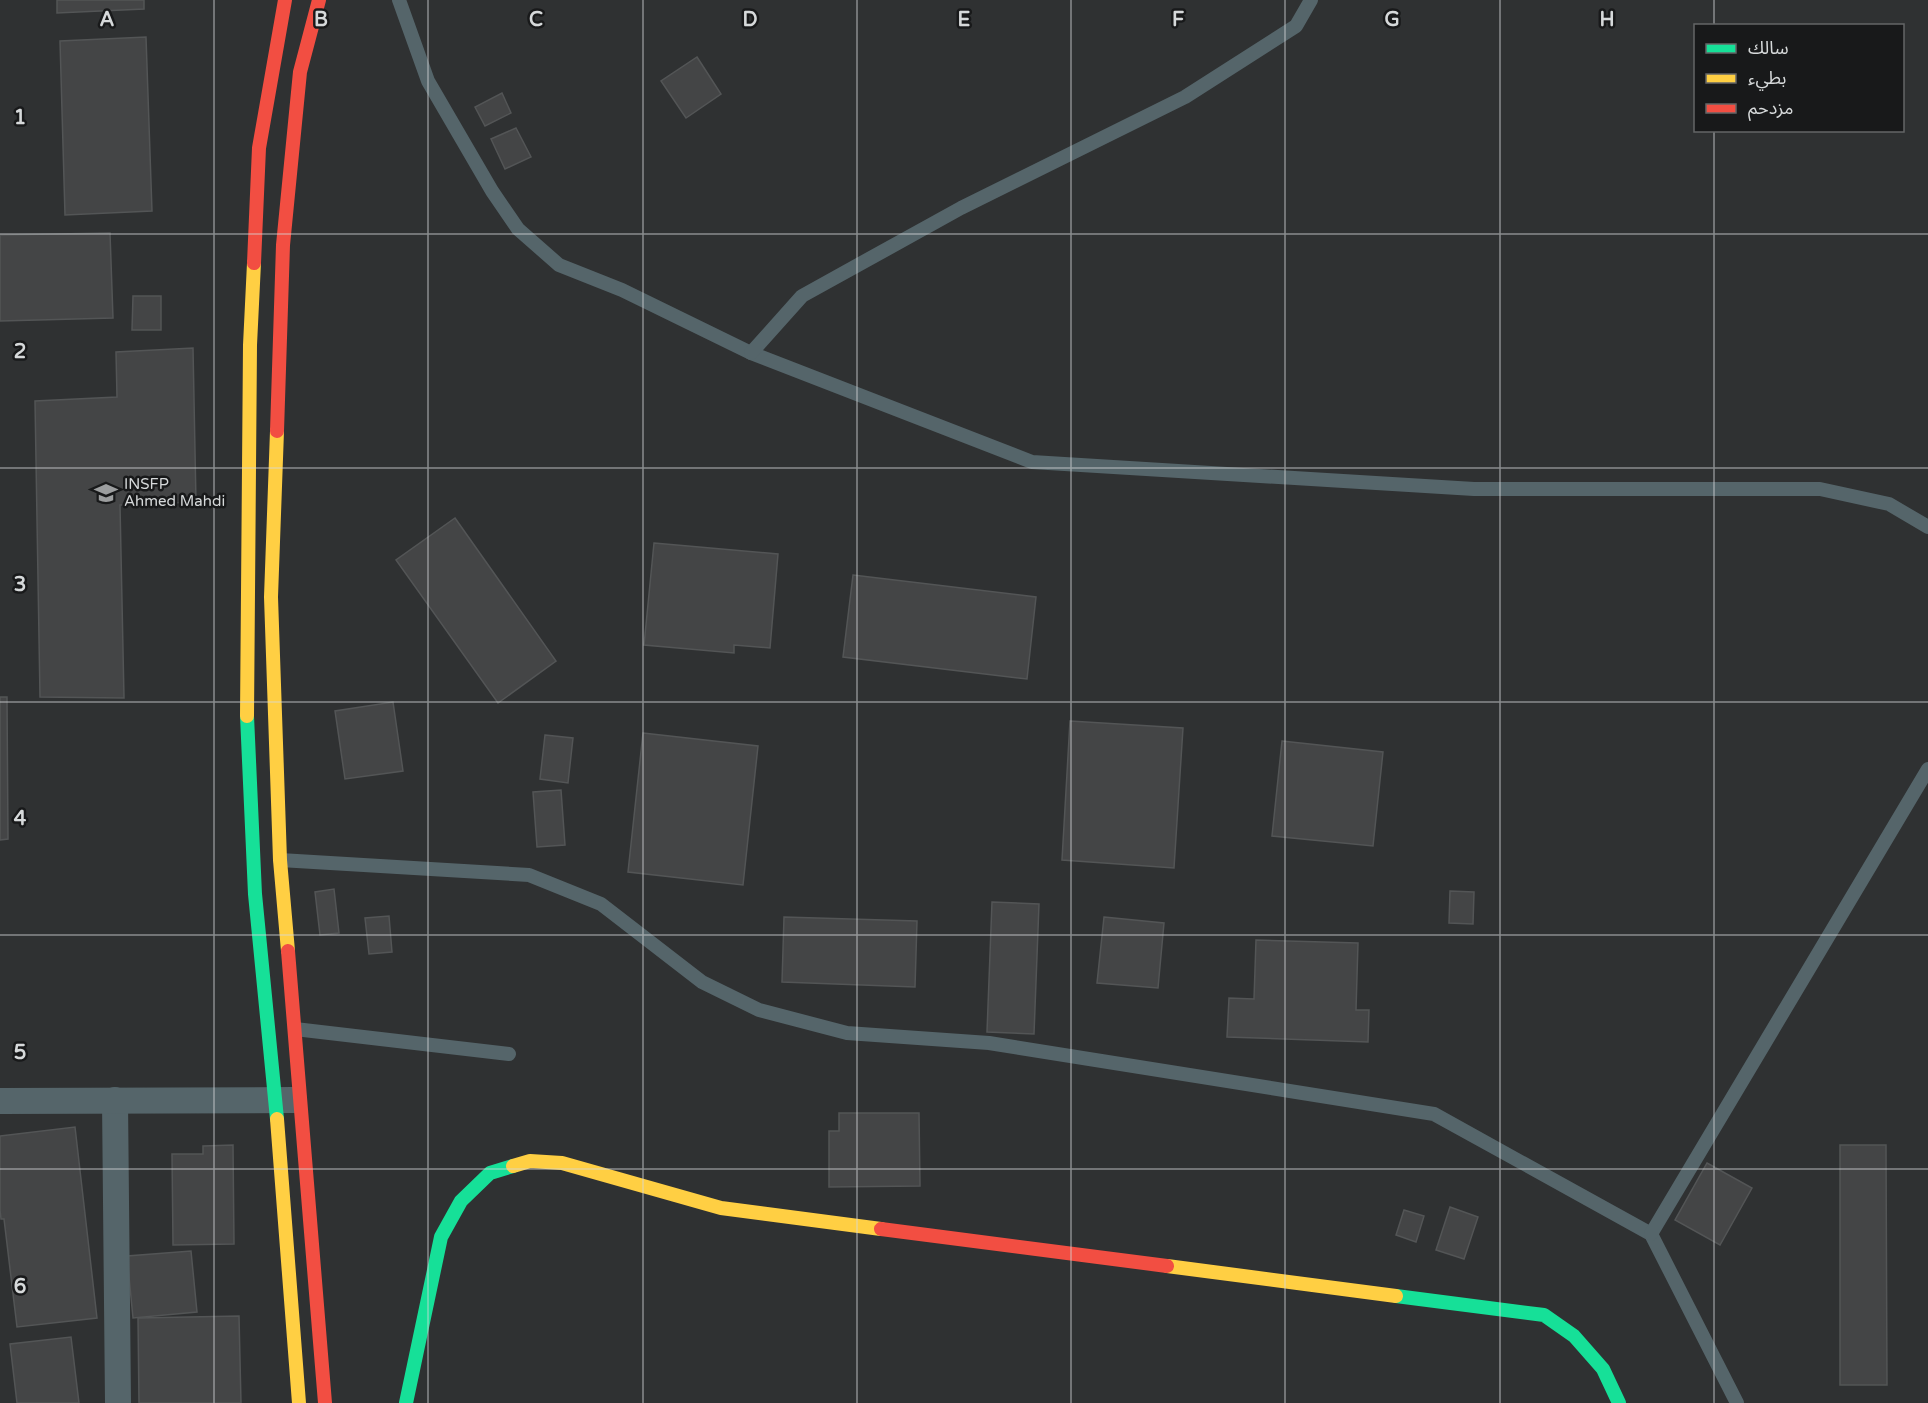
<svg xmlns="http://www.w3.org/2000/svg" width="1928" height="1403" font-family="'Varela Round','Noto Sans Arabic',sans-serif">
	<rect width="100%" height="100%" fill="#2f3132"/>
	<g fill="#444546" stroke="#535556" stroke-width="1.5">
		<polygon points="57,0 144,0 144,9 57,13"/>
		<polygon points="146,37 152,211 65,215 60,41"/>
		<polygon points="697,57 721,94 686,118 661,81"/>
		<polygon points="502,93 511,113 485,126 475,107"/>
		<polygon points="516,128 531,157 505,169 491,139"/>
		<polygon points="110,233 113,318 0,321 0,235"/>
		<polygon points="133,296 161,296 161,330 132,330"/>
		<polygon points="193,348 196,502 120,505 124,698 40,697 35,401 117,397 116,352"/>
		<polygon points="455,518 556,661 498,703 396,560"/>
		<polygon points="654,543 778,554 770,648 734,645 734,653 644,645"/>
		<polygon points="853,575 1036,597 1027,679 843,657"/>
		<polygon points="0,697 7,697 8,839 0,840"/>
		<polygon points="393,702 403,771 345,779 335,711"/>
		<polygon points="1070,721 1183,728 1174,868 1062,860"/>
		<polygon points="643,733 758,746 743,885 628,872"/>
		<polygon points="545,735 573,738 568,783 540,779"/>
		<polygon points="1282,741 1383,752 1373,846 1272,836"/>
		<polygon points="561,790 565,845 537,847 533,792"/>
		<polygon points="334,889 339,933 320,935 315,892"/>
		<polygon points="1450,891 1474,892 1473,924 1449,923"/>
		<polygon points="992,902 1039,904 1034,1034 987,1032"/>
		<polygon points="389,916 392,952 369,954 365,918"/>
		<polygon points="784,917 917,921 915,987 782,982"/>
		<polygon points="1104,917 1164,923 1158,988 1097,983"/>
		<polygon points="1256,940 1358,943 1356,1010 1369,1010 1368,1042 1227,1037 1229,998 1254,999"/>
		<polygon points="839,1113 919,1113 920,1186 829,1187 829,1131 839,1131"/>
		<polygon points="75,1127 97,1318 17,1327 4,1219 1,1219 0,1210 0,1136"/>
		<polygon points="233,1145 234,1244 173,1245 172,1154 203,1154 203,1146"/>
		<polygon points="1840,1145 1886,1145 1887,1385 1840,1385"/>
		<polygon points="1707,1163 1752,1188 1720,1245 1675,1220"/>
		<polygon points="1450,1207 1478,1217 1464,1259 1436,1250"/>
		<polygon points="1404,1210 1424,1216 1416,1242 1396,1235"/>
		<polygon points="191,1251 197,1312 133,1318 127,1256"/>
		<polygon points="239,1316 241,1403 139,1403 138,1318"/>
		<polygon points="71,1337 79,1403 17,1403 10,1344"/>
	</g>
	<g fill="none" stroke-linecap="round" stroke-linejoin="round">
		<g stroke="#55656a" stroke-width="14">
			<polyline points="399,0 428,81 492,191 518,229 559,265 622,290 751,353 1032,462 1474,489 1820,489 1889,504 1928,527"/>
			<polyline points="751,353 802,296 961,208 1185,97 1296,26 1311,0"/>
			<polyline points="280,860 529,875 601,904 702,982 759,1010 847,1033 989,1043 1434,1114 1651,1234 1737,1403"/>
			<polyline points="295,1029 509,1054"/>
			<polyline points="1651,1234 1928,769"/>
		</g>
		<g stroke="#55656a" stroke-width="26">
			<polyline points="115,1100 118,1403"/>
			<polyline points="0,1101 294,1100"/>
		</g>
		<g stroke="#16e098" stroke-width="14">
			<polyline points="247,716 255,894 277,1119"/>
			<polyline points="1396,1296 1544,1315 1574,1336 1603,1369 1619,1403"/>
			<polyline points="406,1403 441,1237 461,1201 490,1173 513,1166"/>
		</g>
		<g stroke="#ffcf43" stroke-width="14">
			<polyline points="277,431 271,597 280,860 288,951"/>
			<polyline points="247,716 250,345 254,263"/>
			<polyline points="277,1119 299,1403"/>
			<polyline points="513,1166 530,1161 562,1163 721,1208 881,1229"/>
			<polyline points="1167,1266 1396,1296"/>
		</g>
		<g stroke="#f24e42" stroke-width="14">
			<polyline points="254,263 259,148 285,0"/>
			<polyline points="277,431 283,245 300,72 319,0"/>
			<polyline points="288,951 325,1403"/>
			<polyline points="881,1229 1167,1266"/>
		</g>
	</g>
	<path fill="none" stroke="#d6d9da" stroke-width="1.5" stroke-opacity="0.55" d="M 214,0 L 214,1403M 428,0 L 428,1403M 643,0 L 643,1403M 857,0 L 857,1403M 1071,0 L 1071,1403M 1285,0 L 1285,1403M 1500,0 L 1500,1403M 1714,0 L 1714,26M 1714,130 L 1714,1403M 0,234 L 1928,234M 0,468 L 1928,468M 0,702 L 1928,702M 0,935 L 1928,935M 0,1169 L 1928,1169"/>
	<defs>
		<g id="university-bare" transform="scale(1.8)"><path d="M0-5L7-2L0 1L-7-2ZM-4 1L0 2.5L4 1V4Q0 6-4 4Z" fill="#9c9e9f" stroke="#18191a" stroke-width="2.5" paint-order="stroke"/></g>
	</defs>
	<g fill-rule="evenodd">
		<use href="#university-bare" x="106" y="493"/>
	</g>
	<g text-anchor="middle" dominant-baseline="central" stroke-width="5" stroke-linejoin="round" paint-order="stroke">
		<g font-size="15" fill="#d6d9da" stroke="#18191a" text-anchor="start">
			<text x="124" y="484">INSFP<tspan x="124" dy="17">Ahmed Mahdi</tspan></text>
		</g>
	</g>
	<g font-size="20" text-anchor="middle" font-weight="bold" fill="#d6d9da" stroke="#18191a" stroke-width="5" stroke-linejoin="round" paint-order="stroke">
		<text x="107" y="26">A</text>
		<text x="321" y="26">B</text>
		<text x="536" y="26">C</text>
		<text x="750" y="26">D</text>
		<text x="964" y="26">E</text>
		<text x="1178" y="26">F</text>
		<text x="1392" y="26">G</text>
		<text x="1607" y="26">H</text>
		<text x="20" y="124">1</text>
		<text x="20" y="358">2</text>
		<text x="20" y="591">3</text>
		<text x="20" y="825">4</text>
		<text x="20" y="1059">5</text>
		<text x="20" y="1293">6</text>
	</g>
	<rect x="1694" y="24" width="210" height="108" fill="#18191a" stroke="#646667" stroke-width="1.5"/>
	<rect x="1706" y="44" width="30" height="9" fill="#16e098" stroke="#646667" stroke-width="1.5"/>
	<text x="1748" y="54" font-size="18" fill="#d6d9da">سالك</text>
	<rect x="1706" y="74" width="30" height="9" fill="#ffcf43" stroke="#646667" stroke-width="1.5"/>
	<text x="1748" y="84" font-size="18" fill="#d6d9da">بطيء</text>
	<rect x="1706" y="104" width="30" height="9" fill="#f24e42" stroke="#646667" stroke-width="1.5"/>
	<text x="1748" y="114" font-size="18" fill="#d6d9da">مزدحم</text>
</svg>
